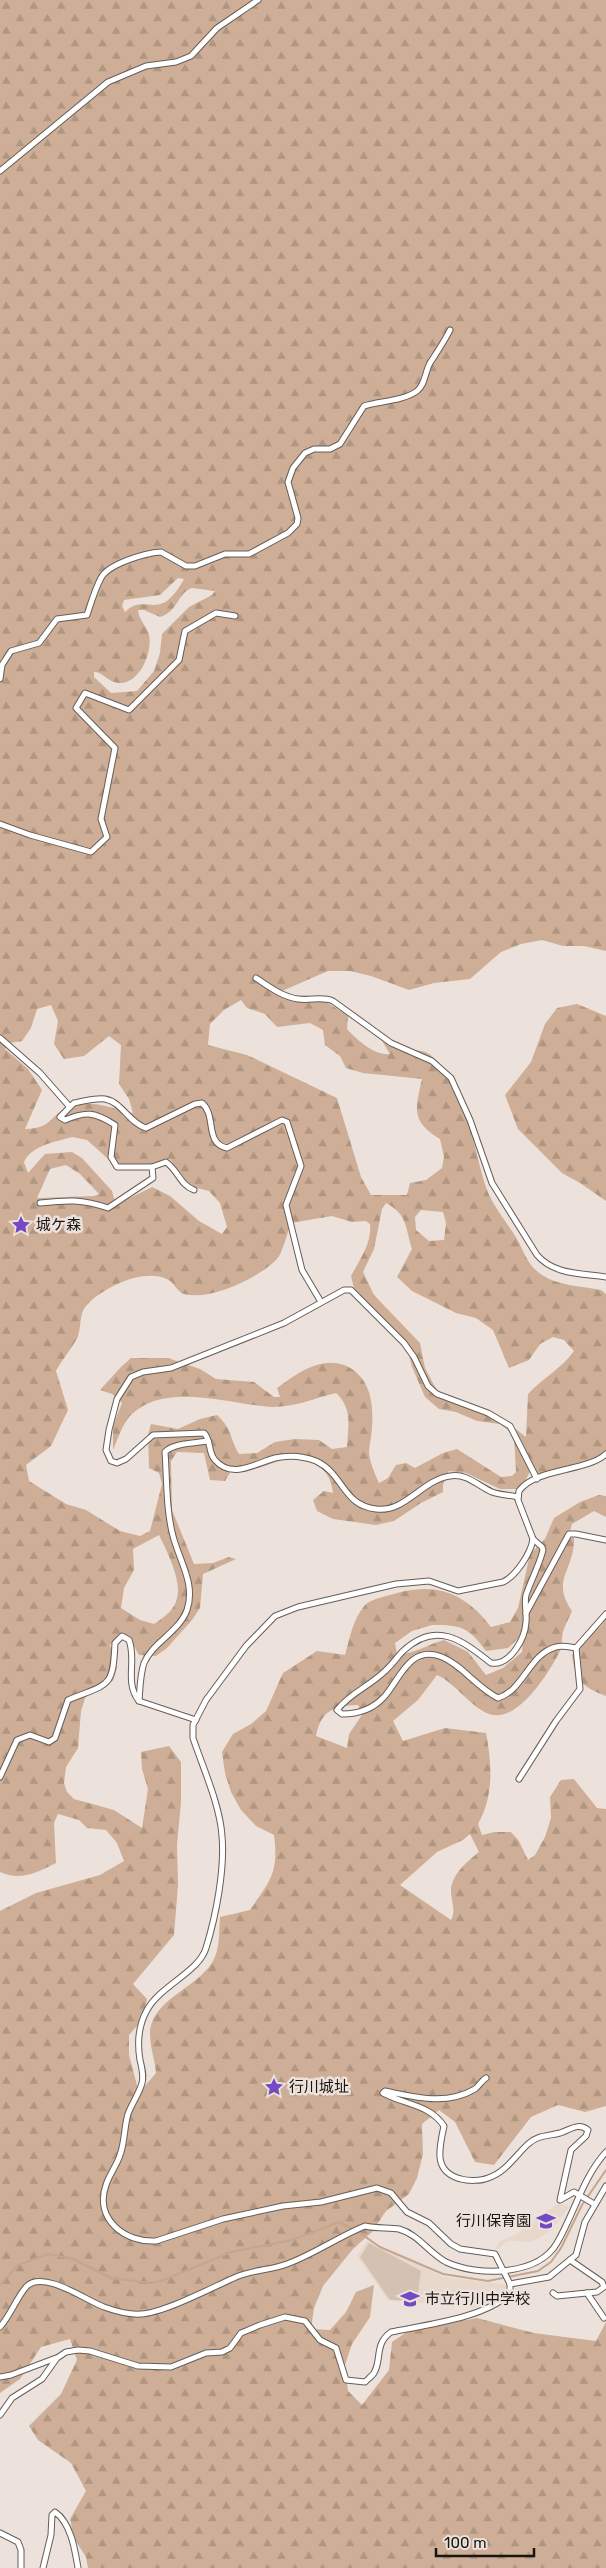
<svg xmlns="http://www.w3.org/2000/svg" width="606" height="2568" font-family="Rubik,'Noto Sans JP',sans-serif">
	<defs>
		<pattern id="forest-firs" width="22" height="20" patternUnits="userSpaceOnUse" patternTransform="scale(1.25)"><rect width="22" height="20" fill="#ceae96"/><path d="M5 1l3.5 6h-7zM16 11l3.5 6h-7z" fill="#b09580"/></pattern>
	</defs>
	<rect width="100%" height="100%" fill="#ece2db"/>
	<g fill="#e8d7cb">
		<polygon points="559,2203 569,2207 550,2231 532,2242 510,2241 504,2243 499,2249 495,2249 500,2241 515,2235"/>
		<polygon points="367,2241 444,2277 507,2285 508,2292 498,2301 472,2308 388,2300 357,2256"/>
	</g>
	<g fill="url(#forest-firs)" fill-rule="evenodd">
		<path d="M 0,0 L 606,0 L 606,951 L 584,946 L 563,946 L 542,940 L 521,944 L 501,952 L 470,979 L 434,983 L 409,990 L 371,976 L 350,971 L 328,971 L 282,991 L 291,998 C 313,989 330,1005 348,1016 L 347,1029 C 357,1040 375,1056 390,1054 L 379,1036 C 385,1040 392,1046 399,1048 C 418,1054 422,1044 439,1063 C 471,1099 472,1147 487,1190 C 494,1208 507,1222 517,1239 C 525,1253 527,1265 542,1275 C 559,1286 582,1286 601,1290 L 606,1294 L 606,1454 L 590,1466 L 549,1474 L 529,1473 L 522,1489 L 500,1489 L 466,1473 L 449,1471 L 443,1484 L 443,1492 L 421,1503 L 394,1521 L 376,1525 L 333,1519 L 317,1511 L 313,1500 L 324,1491 L 333,1493 C 331,1480 328,1473 317,1464 C 291,1442 264,1478 233,1468 L 225,1481 L 210,1480 L 204,1453 L 177,1452 L 171,1461 L 172,1510 L 194,1564 L 213,1563 L 229,1557 L 236,1559 L 203,1574 L 200,1608 L 192,1620 L 167,1648 L 156,1656 L 139,1655 L 129,1637 L 120,1633 L 110,1645 L 117,1668 L 113,1681 L 88,1689 L 81,1711 L 78,1748 L 66,1767 L 64,1783 L 67,1792 L 74,1799 L 114,1810 L 142,1828 L 148,1789 L 142,1769 L 141,1752 L 169,1746 L 181,1762 L 181,1803 L 177,1844 L 178,1885 L 174,1935 L 133,1984 L 147,1999 L 143,2019 L 129,2035 L 129,2055 L 139,2093 L 156,2073 C 155,2061 150,2046 150,2034 C 151,1998 200,1988 214,1959 C 220,1947 219,1930 220,1917 L 250,1910 C 270,1881 279,1873 274,1835 L 256,1826 L 241,1810 L 231,1792 L 225,1773 L 222,1752 L 233,1734 L 251,1724 L 266,1711 L 283,1673 L 317,1651 L 345,1655 C 350,1637 353,1619 365,1605 C 370,1600 382,1597 390,1595 C 433,1581 464,1591 491,1627 L 510,1622 L 518,1608 L 530,1554 L 545,1539 L 554,1518 L 580,1502 L 599,1495 L 606,1496 L 606,1517 L 594,1511 L 572,1524 L 568,1538 L 574,1538 C 575,1570 550,1580 572,1611 C 569,1618 565,1625 563,1632 C 561,1639 563,1646 560,1651 C 550,1671 520,1720 493,1715 C 473,1711 456,1683 437,1675 L 418,1700 L 393,1721 L 403,1741 L 445,1728 L 486,1733 C 492,1764 494,1796 478,1824 L 482,1835 L 494,1832 L 511,1832 L 519,1841 L 528,1860 L 535,1855 L 545,1837 L 551,1818 L 550,1797 L 561,1780 L 574,1779 L 597,1808 L 606,1809 L 606,2106 L 585,2112 L 558,2105 L 531,2117 L 494,2165 L 475,2162 L 455,2122 L 439,2110 L 422,2124 L 423,2154 L 417,2178 L 409,2194 L 386,2211 L 372,2232 L 353,2249 L 323,2286 L 314,2308 L 311,2329 L 330,2330 L 346,2312 L 356,2292 L 374,2285 L 370,2317 L 352,2344 L 345,2365 L 348,2391 L 362,2405 L 389,2370 L 392,2342 L 414,2327 L 440,2325 L 477,2318 L 534,2333 L 596,2341 L 606,2322 L 606,2568 L 88,2568 L 86,2557 L 74,2538 L 70,2519 L 86,2491 L 71,2463 L 38,2440 L 29,2426 L 61,2394 L 77,2360 L 70,2339 L 41,2347 L 20,2379 L 0,2393 L 0,1911 L 36,1893 L 100,1875 L 124,1861 L 117,1843 L 106,1830 L 87,1828 L 79,1820 L 58,1814 L 54,1823 L 56,1863 C 36,1873 21,1881 0,1872 ZM 178,578 L 184,579 C 159,625 146,591 125,612 L 122,606 L 124,600 L 160,595 ZM 192,588 L 215,591 L 212,595 L 189,607 L 162,634 L 160,653 L 154,671 L 137,691 L 111,693 L 94,677 L 94,672 C 102,672 107,680 114,682 C 138,689 153,653 149,635 C 147,626 139,621 138,610 L 144,610 L 160,617 C 179,611 177,593 192,588 ZM 241,1000 L 247,1008 L 265,1014 L 277,1027 L 310,1023 L 323,1030 L 325,1045 L 340,1056 L 346,1068 L 363,1073 L 422,1079 C 415,1110 411,1121 440,1139 L 444,1157 L 442,1168 L 426,1180 L 410,1183 L 407,1195 L 371,1195 L 361,1177 L 337,1098 L 247,1055 L 208,1045 L 210,1024 L 224,1010 ZM 51,1005 L 58,1021 L 54,1044 L 64,1059 L 84,1056 L 109,1036 L 121,1045 L 119,1084 L 129,1099 L 133,1113 C 115,1109 87,1098 68,1107 C 48,1117 53,1128 25,1129 L 42,1090 L 28,1069 L 5,1049 L 9,1043 L 22,1041 L 31,1028 L 37,1009 ZM 72,1137 L 87,1140 L 117,1167 L 144,1166 L 170,1159 L 190,1186 L 209,1191 L 220,1203 L 227,1227 L 222,1234 L 199,1221 L 170,1196 L 152,1187 L 116,1205 L 112,1191 L 82,1158 L 72,1152 L 45,1154 L 28,1173 L 24,1162 C 32,1145 55,1142 72,1137 ZM 66,1165 L 80,1174 L 99,1194 L 94,1196 L 37,1198 L 50,1169 ZM 386,1203 C 408,1215 405,1227 412,1249 L 397,1277 L 412,1291 L 456,1313 L 476,1318 L 493,1330 L 509,1368 L 529,1360 L 540,1344 L 553,1337 L 564,1340 L 574,1351 C 562,1368 543,1378 528,1394 L 526,1437 L 504,1420 L 447,1401 L 435,1387 L 425,1368 L 420,1343 L 374,1295 L 363,1272 L 374,1249 L 382,1209 ZM 421,1210 L 443,1212 L 446,1223 L 444,1240 L 429,1241 L 416,1230 L 415,1217 ZM 332,1216 L 352,1222 L 366,1221 L 370,1224 C 372,1243 360,1259 351,1276 L 354,1288 L 406,1344 L 412,1367 L 425,1397 L 439,1409 L 456,1412 L 477,1421 L 500,1424 L 514,1435 L 516,1472 L 512,1476 L 501,1477 L 457,1449 L 443,1453 L 415,1468 L 406,1463 L 396,1465 L 388,1478 L 379,1483 C 375,1474 370,1463 369,1453 C 369,1445 372,1435 372,1426 C 374,1401 369,1375 344,1365 C 319,1356 295,1375 277,1388 L 280,1397 L 274,1397 L 254,1382 L 216,1379 L 200,1369 L 168,1358 L 131,1358 L 121,1367 L 100,1390 L 112,1394 L 122,1403 L 113,1426 L 113,1450 C 118,1439 122,1425 130,1416 C 165,1380 231,1405 273,1407 C 295,1407 315,1398 336,1393 C 353,1409 348,1425 347,1447 L 332,1449 L 319,1440 L 295,1439 L 275,1442 L 257,1453 L 239,1454 C 229,1437 233,1430 217,1415 L 200,1419 L 178,1429 L 151,1424 L 148,1435 L 149,1468 L 159,1473 L 162,1484 L 150,1531 L 140,1536 L 120,1531 L 86,1510 L 66,1504 L 29,1481 L 26,1465 L 51,1446 L 68,1410 L 56,1371 C 60,1363 77,1341 78,1336 C 83,1320 77,1312 93,1299 C 112,1284 144,1269 167,1279 C 174,1282 177,1292 184,1294 C 210,1301 256,1279 275,1261 C 283,1254 287,1233 291,1223 ZM 159,1535 C 167,1551 182,1581 177,1598 C 175,1610 163,1618 154,1624 L 140,1620 L 121,1608 L 124,1588 L 134,1570 L 133,1549 ZM 432,1625 C 462,1625 468,1627 486,1651 L 508,1648 L 523,1634 L 522,1652 L 503,1668 L 486,1675 L 468,1652 L 444,1640 C 428,1644 413,1655 397,1654 L 395,1643 L 412,1631 ZM 358,1705 L 362,1715 L 349,1734 L 347,1748 L 316,1736 C 321,1710 334,1706 358,1705 ZM 470,1834 L 479,1852 C 467,1862 450,1875 451,1893 C 452,1904 456,1911 451,1920 L 400,1885 L 437,1852 L 463,1840 Z"/>
		<polygon points="577,1004 606,1016 606,1201 580,1183 562,1173 518,1129 505,1095 531,1062 545,1024 557,1008"/>
		<path d="M 606,1619 L 606,1696 C 582,1687 575,1680 572,1655 L 583,1639 L 600,1627 Z"/>
	</g>
	<polygon fill="#d5c1b2" points="369,2243 421,2271 417,2301 390,2300 360,2257"/>
	<g fill="none" stroke-linecap="round" stroke-linejoin="round">
		<g stroke="#c5a58d" stroke-width="2">
			<polyline points="357,2231 380,2247 443,2274 488,2281 538,2271 551,2262 561,2248 582,2205 606,2170"/>
			<polyline points="0,2285 18,2265 48,2254 73,2259 111,2278 151,2283 164,2280 231,2252 292,2240 339,2222 353,2229"/>
		</g>
		<g stroke="#665d57" stroke-width="7">
			<g id="street">
				<polyline points="0,171 108,82 146,66 176,62 191,56 217,28 258,0"/>
				<path d="M 0,679 L 2,665 L 11,651 L 39,643 L 57,619 L 87,615 C 91,603 95,589 101,578 C 108,564 145,553 161,552 L 186,566 L 195,566 L 225,554 L 249,554 L 288,533 L 297,524 L 298,518 L 288,482 L 293,468 L 305,453 L 314,449 L 330,449 L 340,444 L 364,406 C 381,401 403,401 417,391 C 425,385 425,372 430,363 C 437,352 444,342 450,330"/>
				<polyline points="0,824 30,835 91,852 107,837 101,819 115,748 76,708 85,693 129,710 179,660 185,631 216,613 235,616"/>
				<path d="M 256,978 C 269,987 283,997 298,999 C 311,1001 321,996 333,1001 L 391,1043 L 432,1061 L 451,1078 L 470,1120 L 492,1183 L 537,1255 C 554,1275 582,1273 606,1277"/>
				<polyline points="0,1038 40,1073 69,1106"/>
				<path d="M 152,1167 L 166,1162 C 178,1170 180,1185 194,1190"/>
				<path d="M 40,1203 C 67,1200 82,1199 108,1208 L 153,1178 L 152,1167 L 117,1167 L 111,1157 L 115,1125 C 95,1112 86,1111 65,1120 L 60,1117 L 74,1103 C 84,1101 95,1098 105,1099 C 122,1102 129,1123 146,1128 L 195,1104 L 202,1103 C 217,1116 204,1143 227,1148 L 282,1120 L 287,1122 L 301,1166 L 286,1205 L 302,1270 L 321,1302"/>
				<path d="M 518,1497 C 509,1495 500,1495 492,1492 C 478,1486 467,1473 450,1476 C 422,1480 405,1513 376,1509 C 342,1505 344,1474 316,1461 C 303,1456 288,1455 275,1458 C 256,1463 232,1480 215,1460 C 208,1453 211,1439 204,1433 L 153,1435 L 126,1459 L 117,1463 L 111,1461 L 106,1450 L 109,1430 L 117,1399 L 131,1377 L 143,1372 L 171,1368 L 284,1323 L 344,1290 L 351,1290 L 404,1343 L 414,1357 L 428,1386 L 437,1394 L 488,1413 L 510,1426 L 537,1479"/>
				<polyline points="526,1613 569,1534 576,1534 606,1540"/>
				<path d="M 576,1648 C 570,1647 562,1645 556,1647 C 529,1654 524,1690 498,1698 C 476,1687 462,1665 442,1657 C 409,1644 399,1681 384,1697 C 373,1709 357,1714 342,1714 L 337,1710 C 350,1693 370,1686 385,1671 C 392,1665 397,1657 403,1651 C 436,1620 462,1640 491,1663 C 510,1666 525,1639 526,1622 C 527,1613 524,1603 526,1595 C 531,1580 539,1566 543,1550 L 542,1547 L 533,1539 L 518,1500 L 519,1491 C 535,1468 586,1472 606,1454"/>
				<path d="M 139,1701 C 140,1689 140,1675 144,1663 C 152,1643 179,1632 187,1610 C 196,1584 179,1560 173,1536 C 166,1510 167,1479 165,1452 C 173,1443 196,1443 208,1441"/>
				<path d="M 0,1777 L 17,1740 L 30,1735 L 49,1742 L 55,1738 L 68,1700 C 109,1683 113,1689 115,1643 L 122,1636 L 129,1640 C 137,1661 124,1682 139,1701 L 196,1720"/>
				<polyline points="519,1779 556,1721 580,1689 576,1648 606,1614"/>
				<path d="M 486,2078 C 481,2081 479,2086 475,2089 C 446,2106 415,2097 385,2091 L 383,2093 C 405,2105 429,2104 444,2126 C 439,2149 433,2172 461,2179 C 468,2181 481,2181 488,2178 C 506,2172 515,2156 528,2144 C 537,2135 549,2136 560,2133 C 570,2130 578,2122 588,2130 L 586,2136 L 571,2150 L 560,2200 L 574,2192 L 594,2204"/>
				<polyline points="510,2284 549,2277 576,2255 585,2222 606,2186"/>
				<polyline points="553,2293 557,2296 597,2292 604,2287 602,2282 570,2260"/>
				<polyline points="587,2293 604,2318"/>
				<path d="M 0,2327 C 10,2316 18,2295 27,2286 C 44,2270 87,2301 104,2307 C 115,2311 128,2315 141,2314 C 164,2313 213,2287 236,2277 C 252,2270 271,2270 287,2264 C 314,2254 338,2237 365,2226 C 377,2229 390,2227 399,2229 C 418,2234 429,2253 446,2262 C 478,2277 538,2276 557,2243 C 574,2214 583,2177 606,2152"/>
				<polyline points="0,2377 11,2375 56,2358"/>
				<path d="M 0,2415 L 12,2398 L 42,2379 L 57,2358 L 66,2352 L 78,2350 L 90,2351 L 138,2366 L 171,2367 L 206,2353 L 222,2352 L 230,2348 L 241,2333 L 260,2325 L 285,2317 L 305,2321 L 320,2340 L 336,2348 L 346,2380 L 365,2382 C 368,2379 372,2376 374,2373 C 382,2360 374,2344 391,2332 C 425,2325 486,2318 510,2293 L 510,2284 L 495,2254 L 460,2249 L 451,2244 L 429,2223 L 407,2212 L 391,2193 L 377,2188 L 321,2202 L 283,2206 L 223,2219 L 156,2241 C 125,2243 94,2219 106,2185 C 109,2175 117,2165 120,2155 C 125,2142 124,2127 128,2114 C 132,2103 139,2094 142,2083 C 144,2076 142,2068 140,2060 C 137,2042 138,2026 147,2010 C 161,1985 199,1972 206,1948 C 216,1916 225,1869 222,1836 C 220,1805 203,1768 193,1738 L 193,1725 L 206,1700 L 246,1646 L 275,1616 L 298,1607 L 396,1584 L 429,1581 L 458,1591 L 503,1582 C 516,1576 531,1553 533,1539"/>
				<polyline points="0,2533 18,2542 21,2550 21,2568"/>
				<path d="M 43,2568 L 51,2535 L 52,2515 L 55,2512 C 71,2523 75,2550 78,2568"/>
			</g>
		</g>
		<use href="#street" stroke="#fff" stroke-width="5"/>
	</g>
	<defs>
		<g id="sight-bare" transform="scale(1.5)"><path d="M0-6L1.8-2.2L6-1.7L2.9 1.2L3.7 5.4L0 3.3L-3.7 5.4L-2.9 1.2L-6-1.7L-1.8-2.2Z" fill="#734ac2" stroke="#ece2db" stroke-width="2.5" paint-order="stroke"/></g>
		<g id="school-bare" transform="scale(1.5)"><path d="M0-5L7-2L0 1L-7-2ZM-4 1L0 2.5L4 1V4Q0 6-4 4Z" fill="#734ac2" stroke="#ece2db" stroke-width="2.5" paint-order="stroke"/></g>
	</defs>
	<g fill-rule="evenodd">
		<use href="#sight-bare" x="21" y="1225"/>
		<use href="#sight-bare" x="274" y="2087"/>
		<use href="#school-bare" x="546" y="2221"/>
		<use href="#school-bare" x="410" y="2299"/>
	</g>
	<g text-anchor="middle" dominant-baseline="central" stroke-width="5" stroke-linejoin="round" paint-order="stroke">
		<g font-size="15" fill="#181512" stroke="#ece2db" text-anchor="start">
			<text x="36" y="1225">城ケ森</text>
			<text x="289" y="2087">行川城址</text>
			<text x="531" y="2221" text-anchor="end">行川保育園</text>
			<text x="425" y="2299">市立行川中学校</text>
		</g>
	</g>
	<path d="M436 2548v8h98v-8" fill="none" stroke="#181512" stroke-width="2.5"/>
	<text x="444" y="2548" font-size="15" fill="#181512" stroke="#ece2db" stroke-width="4" paint-order="stroke">100 m</text>
</svg>
